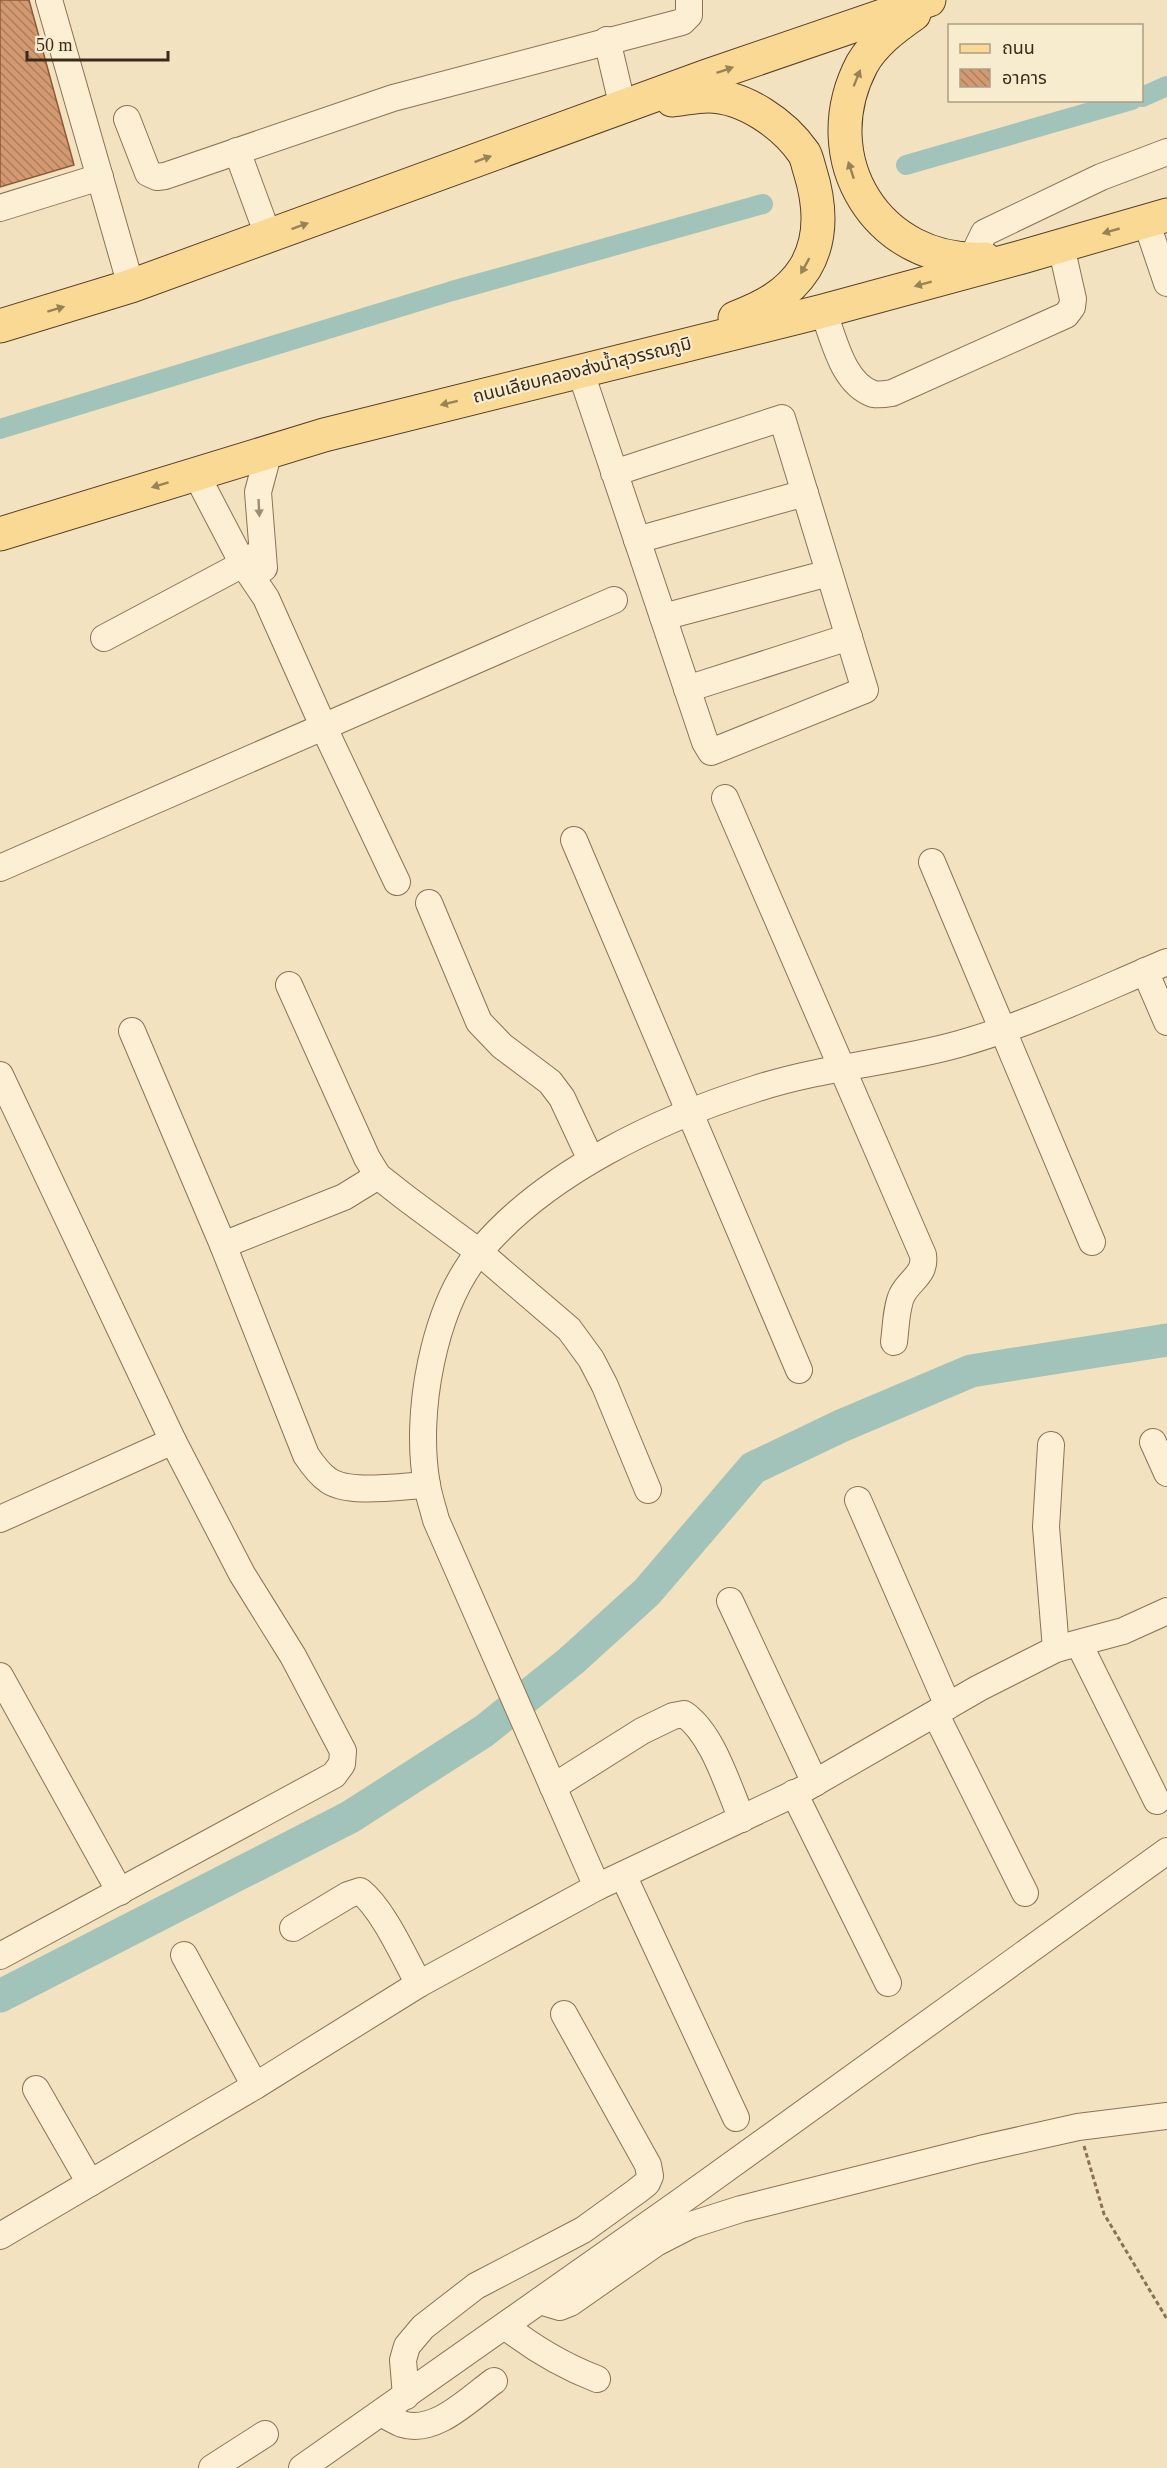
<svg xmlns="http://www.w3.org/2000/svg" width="1167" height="2468" font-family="'Times New Roman','Noto Sans Thai',serif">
	<defs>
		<pattern id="building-back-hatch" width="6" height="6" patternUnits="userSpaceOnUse" patternTransform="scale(1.5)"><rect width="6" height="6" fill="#d39a71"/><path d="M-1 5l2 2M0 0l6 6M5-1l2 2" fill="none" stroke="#ac7e5c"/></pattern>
	</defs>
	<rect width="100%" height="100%" fill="#f2e2bf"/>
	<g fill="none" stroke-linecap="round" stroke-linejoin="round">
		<g stroke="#a2c3b9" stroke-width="20">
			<polyline points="1142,97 1167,86"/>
			<polyline points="906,165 1132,100"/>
			<polyline points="0,429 452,291 763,204"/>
		</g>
		<polyline stroke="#a2c3b9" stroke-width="33" points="0,1996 350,1817 484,1731 571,1661 647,1592 753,1468 841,1426 971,1371 1167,1340"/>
	</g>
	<polygon fill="url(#building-back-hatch)" stroke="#8d5a39" stroke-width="1.5" points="0,0 29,0 74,165 0,187"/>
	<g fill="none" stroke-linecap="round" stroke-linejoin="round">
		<g stroke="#8c7255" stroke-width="28">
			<g id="minor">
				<polyline points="49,0 131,286"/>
				<polyline points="607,40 623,108"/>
				<polyline points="127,119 148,173 157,177 165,176 393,98 682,22 689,15 689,0"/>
				<polyline points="237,151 269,238"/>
				<polyline points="0,208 100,177"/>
				<polyline points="1146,221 1167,283"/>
				<polyline points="971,260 984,233 1101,177 1167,152"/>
				<path d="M 823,311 C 834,338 842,383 873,394 C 879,395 886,394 892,393 L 1066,315 L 1072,307 L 1073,299 L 1061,246"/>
				<polyline points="580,370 705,742 711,752 865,690 782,418 614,473"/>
				<polyline points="196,474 243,564 266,598 324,728 397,882"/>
				<polyline points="637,540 805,493"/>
				<polyline points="264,568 258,492 269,451"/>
				<polyline points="663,617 829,573"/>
				<polyline points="104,638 243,564 262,551"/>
				<polyline points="687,689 849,637"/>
				<path d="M 725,798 L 923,1255 C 926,1275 910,1279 902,1295 C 896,1308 896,1327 894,1342"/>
				<polyline points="574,840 799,1370"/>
				<polyline points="932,862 1092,1242"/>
				<polyline points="0,868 614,600"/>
				<polyline points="429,903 479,1022 502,1046 550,1082 562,1098 591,1160"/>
				<polyline points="1145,971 1167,1022"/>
				<polyline points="289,985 367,1158 378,1176 406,1198 479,1252 569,1329 591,1359 605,1386 648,1490"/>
				<path d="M 132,1031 L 223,1245 L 306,1455 C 312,1464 319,1474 328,1480 C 348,1495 401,1486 427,1485"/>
				<polyline points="0,1075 173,1441 242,1574 293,1656 343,1751 342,1764 334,1775 0,1956"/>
				<polyline points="223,1245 344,1197 378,1176"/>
				<polyline points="1153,1442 1167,1473"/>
				<polyline points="1051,1445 1046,1527 1056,1649"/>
				<polyline points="858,1500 948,1706"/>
				<polyline points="0,1519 173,1441"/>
				<polyline points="730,1601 815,1783"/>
				<polyline points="1079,1644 1157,1801"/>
				<polyline points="0,1676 120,1892"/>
				<polyline points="936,1715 1025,1893"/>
				<path d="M 553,1787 L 642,1731 L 673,1716 L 684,1714 C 713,1734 728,1787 742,1819"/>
				<polyline points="794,1793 888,1983"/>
				<polyline points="623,1875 736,2118"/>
				<path d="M 597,1887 L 436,1520 C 433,1508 429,1497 427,1485 C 414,1415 433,1307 480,1251 C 545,1173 659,1119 755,1089 C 821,1067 892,1063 959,1044 C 1030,1024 1098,991 1167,962"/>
				<path d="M 293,1928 L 348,1895 L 360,1891 C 383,1909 404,1957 419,1984"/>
				<polyline points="184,1955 255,2086"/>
				<polyline points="36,2089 90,2183"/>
				<polyline points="0,2236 255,2086 419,1984 597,1887 804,1789 979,1688 1056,1649 1123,1631 1167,1611"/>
				<polyline points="540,2301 560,2307 570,2303 656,2243 691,2225 741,2209 980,2149 1078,2127 1167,2116"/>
				<path d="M 505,2326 C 533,2348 563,2366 597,2379"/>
				<polyline points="406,2396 403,2360 407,2346 423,2327 476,2286 583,2230 637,2191 647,2183 650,2176 648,2165 564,2014"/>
				<path d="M 381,2413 C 388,2417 395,2421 402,2424 C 435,2435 470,2398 494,2381"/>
				<polyline points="212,2468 265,2434"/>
				<polyline points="302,2468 680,2202 1167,1851"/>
			</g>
		</g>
		<g stroke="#59402a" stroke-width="35">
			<g id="major">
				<path d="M 914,14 C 894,28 874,43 862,64 C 812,159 878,265 985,259"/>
				<path d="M 672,100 C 683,99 696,96 708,96 C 744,96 784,124 804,153 C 807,158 808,165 810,171 C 820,203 823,238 805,268 C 788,295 763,307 735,318"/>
				<polyline points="0,326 131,286 707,76 929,0"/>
				<polyline points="0,534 324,435 823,311 1022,257 1167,215"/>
			</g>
		</g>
		<polyline stroke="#8c7255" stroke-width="3" stroke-dasharray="4.5 3" stroke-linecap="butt" points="1084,2146 1104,2214 1167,2319"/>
		<use href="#minor" stroke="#fcefd3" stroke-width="26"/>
		<use href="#major" stroke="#f9d993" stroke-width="33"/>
	</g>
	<defs><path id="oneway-solid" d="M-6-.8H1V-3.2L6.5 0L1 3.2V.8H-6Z" transform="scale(1.5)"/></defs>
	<g fill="#9a8257">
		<use href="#oneway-solid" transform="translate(725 70) rotate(-19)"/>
		<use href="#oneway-solid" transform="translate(857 78) rotate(-68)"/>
		<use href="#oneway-solid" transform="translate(483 159) rotate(-20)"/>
		<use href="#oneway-solid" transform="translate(851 170) rotate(-108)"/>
		<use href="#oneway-solid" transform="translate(300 226) rotate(-20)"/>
		<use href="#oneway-solid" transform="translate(1111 231) rotate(164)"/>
		<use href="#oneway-solid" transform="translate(805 266) rotate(119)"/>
		<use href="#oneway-solid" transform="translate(923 284) rotate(165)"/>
		<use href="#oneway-solid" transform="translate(56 309) rotate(-17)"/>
		<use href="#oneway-solid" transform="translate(449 403) rotate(166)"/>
		<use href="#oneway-solid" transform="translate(160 485) rotate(163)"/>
	</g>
	<use fill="#9b8c77" href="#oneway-solid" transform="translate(259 508) rotate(87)"/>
	<g text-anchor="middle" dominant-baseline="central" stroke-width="4.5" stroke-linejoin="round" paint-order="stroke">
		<g font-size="18" fill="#3a2a1b" stroke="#f8eccf">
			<text transform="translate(582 370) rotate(-14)">ถนนเลียบคลองส่งน้ำสุวรรณภูมิ</text>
		</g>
	</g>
	<rect x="948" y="24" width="195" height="78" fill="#f8eccf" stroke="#ac9e87" stroke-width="1.5"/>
	<rect x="960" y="44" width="30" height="9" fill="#f9d993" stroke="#ac9e87" stroke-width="1.5"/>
	<text x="1002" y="54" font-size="18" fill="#3a2a1b">ถนน</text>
	<rect x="960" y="69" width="30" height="18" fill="url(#building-back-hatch)" stroke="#ac9e87" stroke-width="1.5"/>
	<text x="1002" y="84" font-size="18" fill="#3a2a1b">อาคาร</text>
	<path d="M27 51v9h141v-9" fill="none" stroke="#3a2a1b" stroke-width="3"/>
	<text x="36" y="51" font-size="18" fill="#3a2a1b" stroke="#f8eccf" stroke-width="4.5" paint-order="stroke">50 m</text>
</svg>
